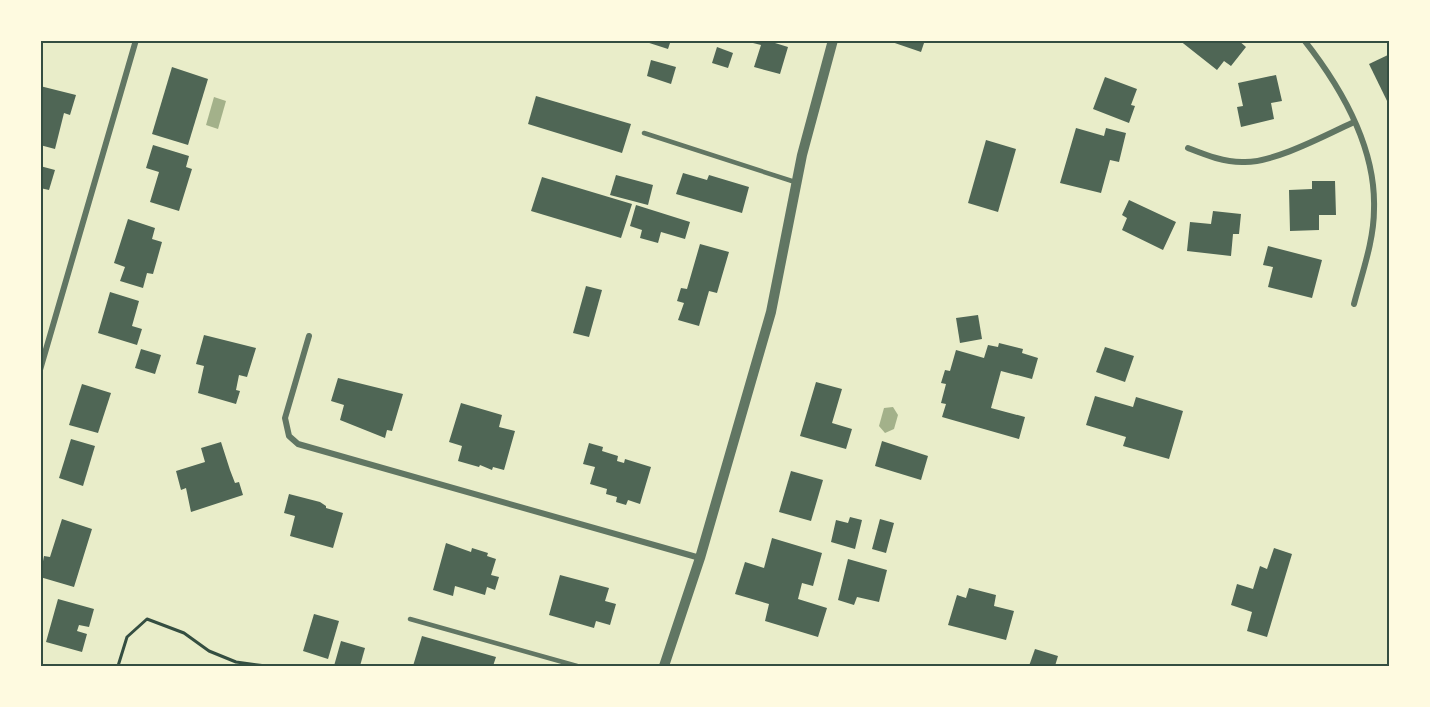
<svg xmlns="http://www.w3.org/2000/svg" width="1430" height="707" font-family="Overpass,sans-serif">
	<rect width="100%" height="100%" fill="#e9edc9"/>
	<g fill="#a3b18a">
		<polygon points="214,97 226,101 218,129 206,125"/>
		<polygon points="893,407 898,415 894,429 885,433 879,426 884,408"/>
	</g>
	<g fill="#4f6655">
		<polygon points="640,40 671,40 668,49"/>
		<polygon points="754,40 776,40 775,43 788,47 780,74 754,67 761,45 753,43"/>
		<polygon points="886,40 925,40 921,52"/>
		<polygon points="1179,40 1238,40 1246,47 1231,66 1224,61 1217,70"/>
		<polygon points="717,47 733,53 728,68 712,63"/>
		<polygon points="1390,54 1390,107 1369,64"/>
		<polygon points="651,60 676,67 671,84 647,76"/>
		<polygon points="172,67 208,79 188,145 152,134"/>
		<polygon points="1276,75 1282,101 1271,103 1274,119 1241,127 1237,107 1243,106 1238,83"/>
		<polygon points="1105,77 1137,89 1131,105 1135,106 1129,123 1093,109"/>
		<polygon points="40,86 76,95 70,115 64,113 55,149 40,145"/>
		<polygon points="536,96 631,124 622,153 528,124"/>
		<polygon points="1076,128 1104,136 1106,128 1126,133 1119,162 1110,160 1101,193 1060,183"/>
		<polygon points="986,140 1016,149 998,212 968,203"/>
		<polygon points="153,145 189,156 186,167 192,169 179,211 150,202 159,172 146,168"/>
		<polygon points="40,166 55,170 49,190 40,188"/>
		<polygon points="683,173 707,180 709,175 749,187 742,213 676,194"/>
		<polygon points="616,175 653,185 648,205 610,195"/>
		<polygon points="542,177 632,204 621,238 531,211"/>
		<polygon points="1312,181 1335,181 1336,215 1319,215 1319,230 1290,231 1289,190 1312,189"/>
		<polygon points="1129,200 1176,222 1163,250 1122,230 1127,218 1122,215"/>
		<polygon points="636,205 690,222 685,239 661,232 658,243 640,238 642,230 630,226"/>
		<polygon points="1213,211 1241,214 1239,234 1233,234 1231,256 1187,251 1190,222 1211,224"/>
		<polygon points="128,219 155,228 152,239 162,242 153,274 147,273 143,288 120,281 125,267 114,263"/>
		<polygon points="700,244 729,252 717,293 709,291 699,326 678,320 684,303 677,301 681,288 687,289"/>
		<polygon points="1268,246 1322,260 1312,298 1268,287 1273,267 1263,265"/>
		<polygon points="586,286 602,290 589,337 573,333"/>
		<polygon points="110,292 139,301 132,326 142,329 137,345 98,333"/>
		<polygon points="978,315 982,339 960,343 956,318"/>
		<polygon points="204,335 256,348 247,377 239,375 236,390 240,391 236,404 198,393 204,366 196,364"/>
		<polygon points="999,343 1023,349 1022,353 1038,358 1032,379 1001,371 991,408 1025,417 1019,439 942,417 946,404 941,403 946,384 941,383 945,370 950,371 956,350 984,358 988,345 998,347"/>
		<polygon points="1105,347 1134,356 1125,382 1096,372"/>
		<polygon points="141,349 161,355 155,374 135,368"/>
		<polygon points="338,378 403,394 392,431 387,430 385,438 340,420 344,405 331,401"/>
		<polygon points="816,382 842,389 832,423 852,429 846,449 800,436"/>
		<polygon points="82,384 111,393 98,433 69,425"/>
		<polygon points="1095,396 1133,407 1136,397 1183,411 1169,459 1123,446 1126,437 1086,425"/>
		<polygon points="461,403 502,415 499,427 515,431 504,470 493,467 492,470 480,465 479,467 458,461 462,446 449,442"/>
		<polygon points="71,439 95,446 83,486 59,478"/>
		<polygon points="882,441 928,456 921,480 875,466"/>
		<polygon points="221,442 230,470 235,483 239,482 243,495 191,512 186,488 181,490 176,471 205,462 201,448"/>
		<polygon points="589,443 603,447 602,451 618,456 617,461 624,463 625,459 651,467 640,504 628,500 626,505 616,502 617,497 606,494 607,489 590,484 595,467 583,464"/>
		<polygon points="791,471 823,480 811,521 779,512"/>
		<polygon points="289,494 320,502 326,506 326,508 343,513 333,548 290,536 295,516 284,513"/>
		<polygon points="850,517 862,520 855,549 831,542 836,520 848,523"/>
		<polygon points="62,519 92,529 74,587 40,577 44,556 50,557"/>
		<polygon points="880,519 894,523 886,553 872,549"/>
		<polygon points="772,538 822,553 813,586 802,583 798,599 827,608 818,637 765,621 769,604 735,594 745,562 764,568"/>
		<polygon points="446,543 471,552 472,548 488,553 487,556 496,559 491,575 499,577 495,590 487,587 485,595 455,586 453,596 433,590"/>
		<polygon points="1274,548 1292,554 1267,637 1247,631 1252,612 1231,605 1237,584 1253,589 1260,566 1267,569"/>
		<polygon points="848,559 887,570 879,602 857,597 854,605 838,600"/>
		<polygon points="560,575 609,588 605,601 616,604 610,625 596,621 594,628 549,615"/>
		<polygon points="969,588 996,595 994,606 1014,611 1006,640 948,625 957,595 966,598"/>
		<polygon points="58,599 94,609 89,627 79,625 77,631 87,634 82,652 46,642"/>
		<polygon points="314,614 339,621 328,659 303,651"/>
		<polygon points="422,636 496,657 493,666 413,666"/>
		<polygon points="341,641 365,648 360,666 334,666"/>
		<polygon points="1035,649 1058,656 1055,666 1029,666"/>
	</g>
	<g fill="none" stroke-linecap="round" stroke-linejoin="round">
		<polyline stroke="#344e41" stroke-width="3" points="118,666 127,637 147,619 184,633 209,651 236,662 266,666"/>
		<g stroke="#617663" stroke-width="4.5">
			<polyline points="644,133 795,182"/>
			<polyline points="410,619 577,666"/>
		</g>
		<g stroke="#617663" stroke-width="6">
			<path d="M 1304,40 C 1341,87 1376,148 1374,209 C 1374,241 1362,273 1354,304"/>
			<path d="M 1188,148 C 1206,155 1223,162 1242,162 C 1272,164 1326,135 1354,122"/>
			<polyline points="309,336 285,418 289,436 298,444 700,558"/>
			<polyline points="40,370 136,40"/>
		</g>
		<polyline stroke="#617663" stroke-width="10" points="664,666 700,558 771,312 802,155 833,40"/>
	</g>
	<rect width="1430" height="707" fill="none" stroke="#fefae0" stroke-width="84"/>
	<rect x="42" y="42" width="1346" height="623" fill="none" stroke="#344e41" stroke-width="2"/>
</svg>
